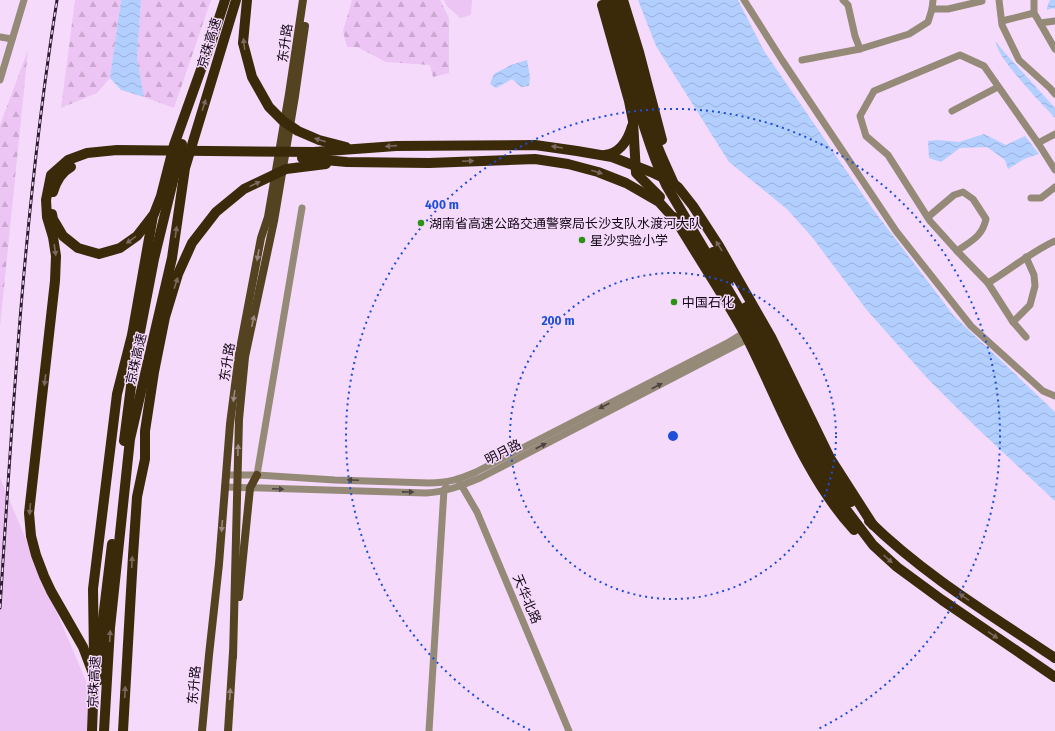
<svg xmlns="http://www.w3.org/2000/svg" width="1055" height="731" font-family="'Fira Sans','Noto Sans SC',sans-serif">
	<defs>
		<pattern id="forest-firs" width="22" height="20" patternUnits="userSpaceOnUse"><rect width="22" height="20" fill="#ecc5f4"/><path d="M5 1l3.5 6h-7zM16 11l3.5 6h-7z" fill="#caa8d0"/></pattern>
		<pattern id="water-waves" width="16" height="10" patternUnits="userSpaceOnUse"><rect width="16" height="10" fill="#b3cfff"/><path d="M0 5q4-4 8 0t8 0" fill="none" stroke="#99b0da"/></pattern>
	</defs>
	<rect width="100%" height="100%" fill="#f5dafb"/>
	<g fill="url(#forest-firs)">
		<polygon points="75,0 121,0 110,78 97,93 61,108"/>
		<polygon points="141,0 211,0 174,108 144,97 137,59"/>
		<polygon points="352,0 440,0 449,18 449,73 433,77 430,65 386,62 357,47 347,47 343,31"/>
		<polygon points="28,50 0,327 0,125"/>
	</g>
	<g fill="#ecc5f4">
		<polygon points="444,0 472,0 471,15 460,18 446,5"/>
		<polygon points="0,478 88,686 87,731 0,731"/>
	</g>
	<g fill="url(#water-waves)">
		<polygon points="121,0 141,0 137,59 144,97 121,90 110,78"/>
		<polygon points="638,0 738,0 764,51 872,208 954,316 1055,412 1055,501 976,427 927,378 866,309 812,237 787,209 729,162 656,46"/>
		<polygon points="1050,0 1055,0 1055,9 1053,8 1047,10 1047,7"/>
		<path d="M 996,42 L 1005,53 L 1055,108 L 1055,118 C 1043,105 996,57 996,42 Z"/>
		<polygon points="527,60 530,77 529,86 521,87 512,79 496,88 490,84 494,74 511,65"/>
		<polygon points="984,134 1006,145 1025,136 1039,154 1024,159 1008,169 1005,160 987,147 960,148 941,162 929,158 928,141 938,140 959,142"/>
	</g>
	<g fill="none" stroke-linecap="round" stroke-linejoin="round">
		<g stroke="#958a78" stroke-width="7">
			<polyline points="744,0 782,60 896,231 971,326 1043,391 1055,396"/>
			<polyline points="843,0 848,5 855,36 860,49"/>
			<polyline points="999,0 1002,25 1019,60 1050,88 1055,94"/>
			<polyline points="1034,0 1034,13"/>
			<polyline points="932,9 948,9 982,1"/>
			<polyline points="1002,21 1034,13 1040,23"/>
			<polyline points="1055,21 1040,23 1055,49"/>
			<polyline points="0,37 12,39"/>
			<polyline points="802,60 860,49 909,34 928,22 932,9 933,0"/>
			<polyline points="0,80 24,0"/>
			<polyline points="952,111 998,87"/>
			<polyline points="1038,143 1055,134"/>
			<polyline points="1031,198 1041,198 1055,187"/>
			<path d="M 928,217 L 954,195 L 963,192 L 973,199 L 986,219 C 982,237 971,241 957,251"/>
			<path d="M 988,283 C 1011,269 1031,252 1055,241"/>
			<polyline points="1013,322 1030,305 1035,286 1034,275 1026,257"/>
			<polyline points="1026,337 1013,322 988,283 957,251 930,221 888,155 866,136 860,116 874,91 960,55 984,66 1038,143 1055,170"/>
			<path d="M 226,475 L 257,475 L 335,480 L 429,483 C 448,483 460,479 476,472 L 729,342 L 747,331"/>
			<polyline points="257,475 302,208"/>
			<polyline points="460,483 477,512 569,731"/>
			<path d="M 225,487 L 426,493 C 446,492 463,485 480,478 L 752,337"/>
			<polyline points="429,731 444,490 446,487"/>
		</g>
		<g stroke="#544220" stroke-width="8">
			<polyline points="239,597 250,488 257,475"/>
			<polyline points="233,657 239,419 245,357 274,221 295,96 305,26"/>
			<polyline points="202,731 209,655 219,564 230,424 239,354 261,238 268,217 289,94 303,0"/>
			<polyline points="228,731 233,652"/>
		</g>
		<g stroke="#3a2a09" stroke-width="10">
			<polyline points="247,0 243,43 252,77 269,107 283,121 298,131 319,140 346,147"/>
			<path d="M 607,0 C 628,61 639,126 666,185 L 739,308 L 819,468 L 842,504 L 873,545 L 897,567 L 942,600 L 1055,677"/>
			<path d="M 615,0 C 631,47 640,95 656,142 C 661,156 668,170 674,184"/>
			<polyline points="623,0 639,52 662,140"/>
			<polyline points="602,5 629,101 633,121 636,173 660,197"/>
			<polyline points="211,43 225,0"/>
			<path d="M 605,155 C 620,153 628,140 632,126"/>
			<polyline points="302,158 347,162 429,163 535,159 568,164 598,172 626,183 659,202 677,222"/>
			<path d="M 53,192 C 56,182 62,172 71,167"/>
			<polyline points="52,214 53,219 63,236 78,248 99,254 120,248 137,236 154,214 161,196 174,145 213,36"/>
			<path d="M 674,217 C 697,256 723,294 745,334 C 779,400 803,474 854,530"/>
			<polyline points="713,252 730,279"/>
			<path d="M 746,307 C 763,337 778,368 793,399 C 809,435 825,471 851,502"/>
			<polyline points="124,441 134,363 154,259 182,144"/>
			<path d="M 869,521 C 924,575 991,615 1055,658"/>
			<polyline points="94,657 93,589 117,394 132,335 153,216"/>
			<polyline points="98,681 102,627 112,544"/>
			<polyline points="92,731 94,676 83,647 51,591 44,576 36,555 31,536 29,513 55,281 56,256 53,237 47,217 46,200 51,175 68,160 87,153 117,150 314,152 396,146 535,145 577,151 612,157 651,172 668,180 678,187 693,206 719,246 771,337 830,458 873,525"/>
			<polyline points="104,731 110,628 130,439 172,258 185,168 236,0"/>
			<polyline points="123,731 133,556 137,497 145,459 145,431 154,372 165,317 178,274 192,243 216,212 244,189 286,169 326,164"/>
		</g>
		<g stroke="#2a1c2c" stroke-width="3">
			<path id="rail" d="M 0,608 C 13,404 25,201 57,0"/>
		</g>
		<use href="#rail" stroke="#f5dafb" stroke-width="1.5" stroke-dasharray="4.5" stroke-linecap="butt"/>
	</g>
	<defs><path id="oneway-solid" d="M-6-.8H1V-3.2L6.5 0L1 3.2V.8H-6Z"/></defs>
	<g fill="#7b685e">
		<use href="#oneway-solid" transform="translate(244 44) rotate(-97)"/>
		<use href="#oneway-solid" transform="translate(204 105) rotate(-73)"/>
		<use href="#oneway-solid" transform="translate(320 140) rotate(-162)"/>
		<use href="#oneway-solid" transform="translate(391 146) rotate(176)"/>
		<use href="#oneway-solid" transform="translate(557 147) rotate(-171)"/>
		<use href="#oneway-solid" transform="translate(468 161) rotate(-2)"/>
		<use href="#oneway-solid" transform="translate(597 172) rotate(18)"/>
		<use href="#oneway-solid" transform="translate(255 184) rotate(-25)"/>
		<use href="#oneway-solid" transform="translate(176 232) rotate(-82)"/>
		<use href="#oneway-solid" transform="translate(131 240) rotate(144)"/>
		<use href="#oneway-solid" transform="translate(719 246) rotate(-122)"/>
		<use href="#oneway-solid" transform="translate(55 250) rotate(82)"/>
		<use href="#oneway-solid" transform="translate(176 283) rotate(-72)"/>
		<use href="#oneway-solid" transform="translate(45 380) rotate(97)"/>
		<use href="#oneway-solid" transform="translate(30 509) rotate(95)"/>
		<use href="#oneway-solid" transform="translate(888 559) rotate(42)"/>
		<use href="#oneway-solid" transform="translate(132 562) rotate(-87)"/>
		<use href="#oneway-solid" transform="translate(964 597) rotate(-146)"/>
		<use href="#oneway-solid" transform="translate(993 635) rotate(34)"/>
		<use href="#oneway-solid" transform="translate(110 636) rotate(-87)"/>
		<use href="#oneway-solid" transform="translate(125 692) rotate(-87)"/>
	</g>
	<g fill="#9c8683">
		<use href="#oneway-solid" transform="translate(258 255) rotate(100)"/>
		<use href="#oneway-solid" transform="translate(253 321) rotate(-78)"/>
		<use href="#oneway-solid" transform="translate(234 396) rotate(98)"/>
		<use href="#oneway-solid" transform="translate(238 450) rotate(-88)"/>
		<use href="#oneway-solid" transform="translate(222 526) rotate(94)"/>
		<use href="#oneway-solid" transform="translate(230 694) rotate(-86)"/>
	</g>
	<g fill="#4e4242">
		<use href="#oneway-solid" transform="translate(657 386) rotate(-27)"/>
		<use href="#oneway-solid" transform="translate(604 406) rotate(153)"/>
		<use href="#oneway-solid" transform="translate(541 446) rotate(-27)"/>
		<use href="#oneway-solid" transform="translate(353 480) rotate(-178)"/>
		<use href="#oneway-solid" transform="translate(278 489) rotate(2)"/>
		<use href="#oneway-solid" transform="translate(408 492) rotate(1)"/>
	</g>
	<g fill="none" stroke="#1d4ed8" stroke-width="2" stroke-dasharray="2 4">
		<circle cx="673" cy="436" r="163"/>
		<path d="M530 730A327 327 0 1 1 816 730"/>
	</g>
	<g fill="#2c9213" stroke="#f5dafb" stroke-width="1.5">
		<circle cx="421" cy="223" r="4"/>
		<circle cx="582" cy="240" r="4"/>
		<circle cx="674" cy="302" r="4"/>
	</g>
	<g text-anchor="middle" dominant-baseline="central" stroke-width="3" stroke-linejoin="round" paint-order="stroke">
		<g font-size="13" fill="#130715" stroke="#f5dafb">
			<text transform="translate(209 43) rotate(-73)">京珠高速</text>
			<text transform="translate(285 43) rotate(-82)">东升路</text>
			<text transform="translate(136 359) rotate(-77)">京珠高速</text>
			<text transform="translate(227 362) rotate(-81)">东升路</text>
			<text transform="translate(503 452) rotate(-27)">明月路</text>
			<text transform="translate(527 599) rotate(67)">天华北路</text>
			<text transform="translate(94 682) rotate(-87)">京珠高速</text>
			<text transform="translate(194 685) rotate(-85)">东升路</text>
		</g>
		<g font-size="13" fill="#130715" stroke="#f5dafb" text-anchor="start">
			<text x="429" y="223">湖南省高速公路交通警察局长沙支队水渡河大队</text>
			<text x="590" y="240">星沙实验小学</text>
			<text x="682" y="302">中国石化</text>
		</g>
	</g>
	<circle cx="673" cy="436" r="6" fill="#1d4ed8" stroke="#f5dafb" stroke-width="2"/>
	<g font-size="12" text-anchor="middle" font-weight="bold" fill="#1d4ed8" stroke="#f5dafb" stroke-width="3" stroke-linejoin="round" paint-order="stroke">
		<text x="442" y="209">400 m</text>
		<text x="558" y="325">200 m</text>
	</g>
</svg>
